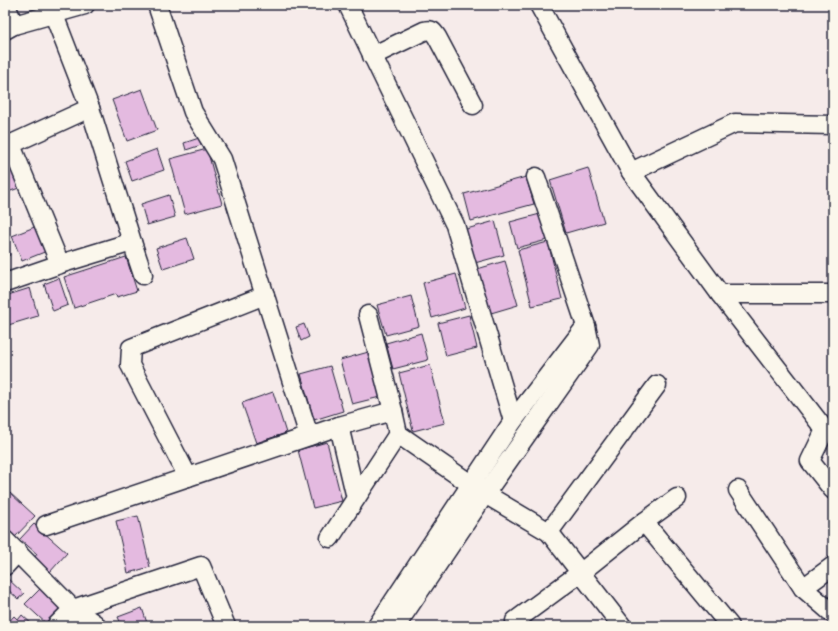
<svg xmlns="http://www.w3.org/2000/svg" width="838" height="631" font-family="Caveat,sans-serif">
	<rect width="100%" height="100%" fill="#f6ebea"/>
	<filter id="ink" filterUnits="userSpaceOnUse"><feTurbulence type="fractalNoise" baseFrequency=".025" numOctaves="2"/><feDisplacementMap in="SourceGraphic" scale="8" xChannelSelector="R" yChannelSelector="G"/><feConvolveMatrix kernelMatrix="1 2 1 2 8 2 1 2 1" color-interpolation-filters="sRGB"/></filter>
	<g filter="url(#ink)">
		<g fill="#e4bae0" stroke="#22223b">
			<polygon points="142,89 157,130 127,141 112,100"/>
			<polygon points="199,138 201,145 186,150 184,143"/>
			<polygon points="157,149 164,170 132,181 125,161"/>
			<polygon points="207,149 222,204 185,214 170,159"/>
			<polygon points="7,160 19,188 5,193 5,161"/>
			<polygon points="588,168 604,222 566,233 550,180"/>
			<polygon points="526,177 534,204 471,221 464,194"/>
			<polygon points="169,195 175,217 147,225 141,204"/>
			<polygon points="540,214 547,240 517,248 510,222"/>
			<polygon points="495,221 504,255 471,264 463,230"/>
			<polygon points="42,224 52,249 22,261 12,236"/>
			<polygon points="187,238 194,259 163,269 156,248"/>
			<polygon points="548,242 562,299 532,306 518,250"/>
			<polygon points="5,244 10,255 5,257"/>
			<polygon points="126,257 137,291 117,297 116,294 74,308 64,277"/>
			<polygon points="505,261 518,305 491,313 477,269"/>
			<polygon points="456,274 465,308 432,318 423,283"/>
			<polygon points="59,278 68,305 53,311 44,284"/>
			<polygon points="30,288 38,316 5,326 5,296"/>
			<polygon points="411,296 419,326 386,335 377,305"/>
			<polygon points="469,315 477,348 446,356 438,323"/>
			<polygon points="304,324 309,337 301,341 296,327"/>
			<polygon points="421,333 428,360 393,369 386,343"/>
			<polygon points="372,351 384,396 352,404 340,360"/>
			<polygon points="430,365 445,423 413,431 399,373"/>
			<polygon points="330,366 343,411 314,420 301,374"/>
			<polygon points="273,392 286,433 256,443 242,403"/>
			<polygon points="327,442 342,501 313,508 298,450"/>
			<polygon points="10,493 35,516 15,537 5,528 5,499"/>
			<polygon points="138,516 150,567 128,573 116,521"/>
			<polygon points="34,524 67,553 50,572 34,558 37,554 20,539"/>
			<polygon points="6,577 24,594 18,599 5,587 5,578"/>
			<polygon points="42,587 65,608 49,626 25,604"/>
			<polygon points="142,608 148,626 122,626 118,617"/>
			<polygon points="22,615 34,626 5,626 14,616 18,620"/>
			<polygon points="74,618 82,626 66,626"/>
		</g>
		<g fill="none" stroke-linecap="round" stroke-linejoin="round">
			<g stroke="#22223b" stroke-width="21">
				<g id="minor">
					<polyline points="6,5 14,25"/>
					<polyline points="157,5 193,112 222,159 309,436"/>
					<polyline points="348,5 455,225 513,421"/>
					<polyline points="539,5 631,172 720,294 825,430 833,430"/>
					<polyline points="5,30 14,25 85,5"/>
					<path d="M 372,56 L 424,31 C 432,29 433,31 437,37 L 473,105"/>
					<polyline points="11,145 60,264"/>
					<polyline points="5,147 90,108"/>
					<polyline points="631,172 735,123 833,125"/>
					<polyline points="132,242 143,275"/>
					<polyline points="5,283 60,264 132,242 90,108 54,15"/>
					<polyline points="720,294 833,294"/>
					<polyline points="368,315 393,411 398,434 485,494 549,532 622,626"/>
					<polyline points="339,426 356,498"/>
					<polyline points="825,430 810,461 833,490"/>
					<polyline points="188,477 130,365 131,348 265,295"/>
					<polyline points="738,490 803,588 833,614"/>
					<polyline points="644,522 730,626"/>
					<polyline points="46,525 339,426 393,411"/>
					<polyline points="549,532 657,385"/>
					<polyline points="330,538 398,434"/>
					<polyline points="5,540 73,609 95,624 95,626"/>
					<polyline points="5,566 18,552"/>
					<polyline points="803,588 833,566"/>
					<polyline points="56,626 73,609 201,566 226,626"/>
					<polyline points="377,626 513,421 586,326"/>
					<polyline points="396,626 485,494 590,345 586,326 536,177"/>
					<polyline points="519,626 515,621 580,573 644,522 677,498"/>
				</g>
			</g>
			<use href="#minor" stroke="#fbf7ec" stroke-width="18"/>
		</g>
	</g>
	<rect width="838" height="631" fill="none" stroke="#fbf7ec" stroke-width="20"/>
	<rect x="10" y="10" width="818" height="611" fill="none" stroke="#22223b" stroke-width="1.5" filter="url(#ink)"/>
</svg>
